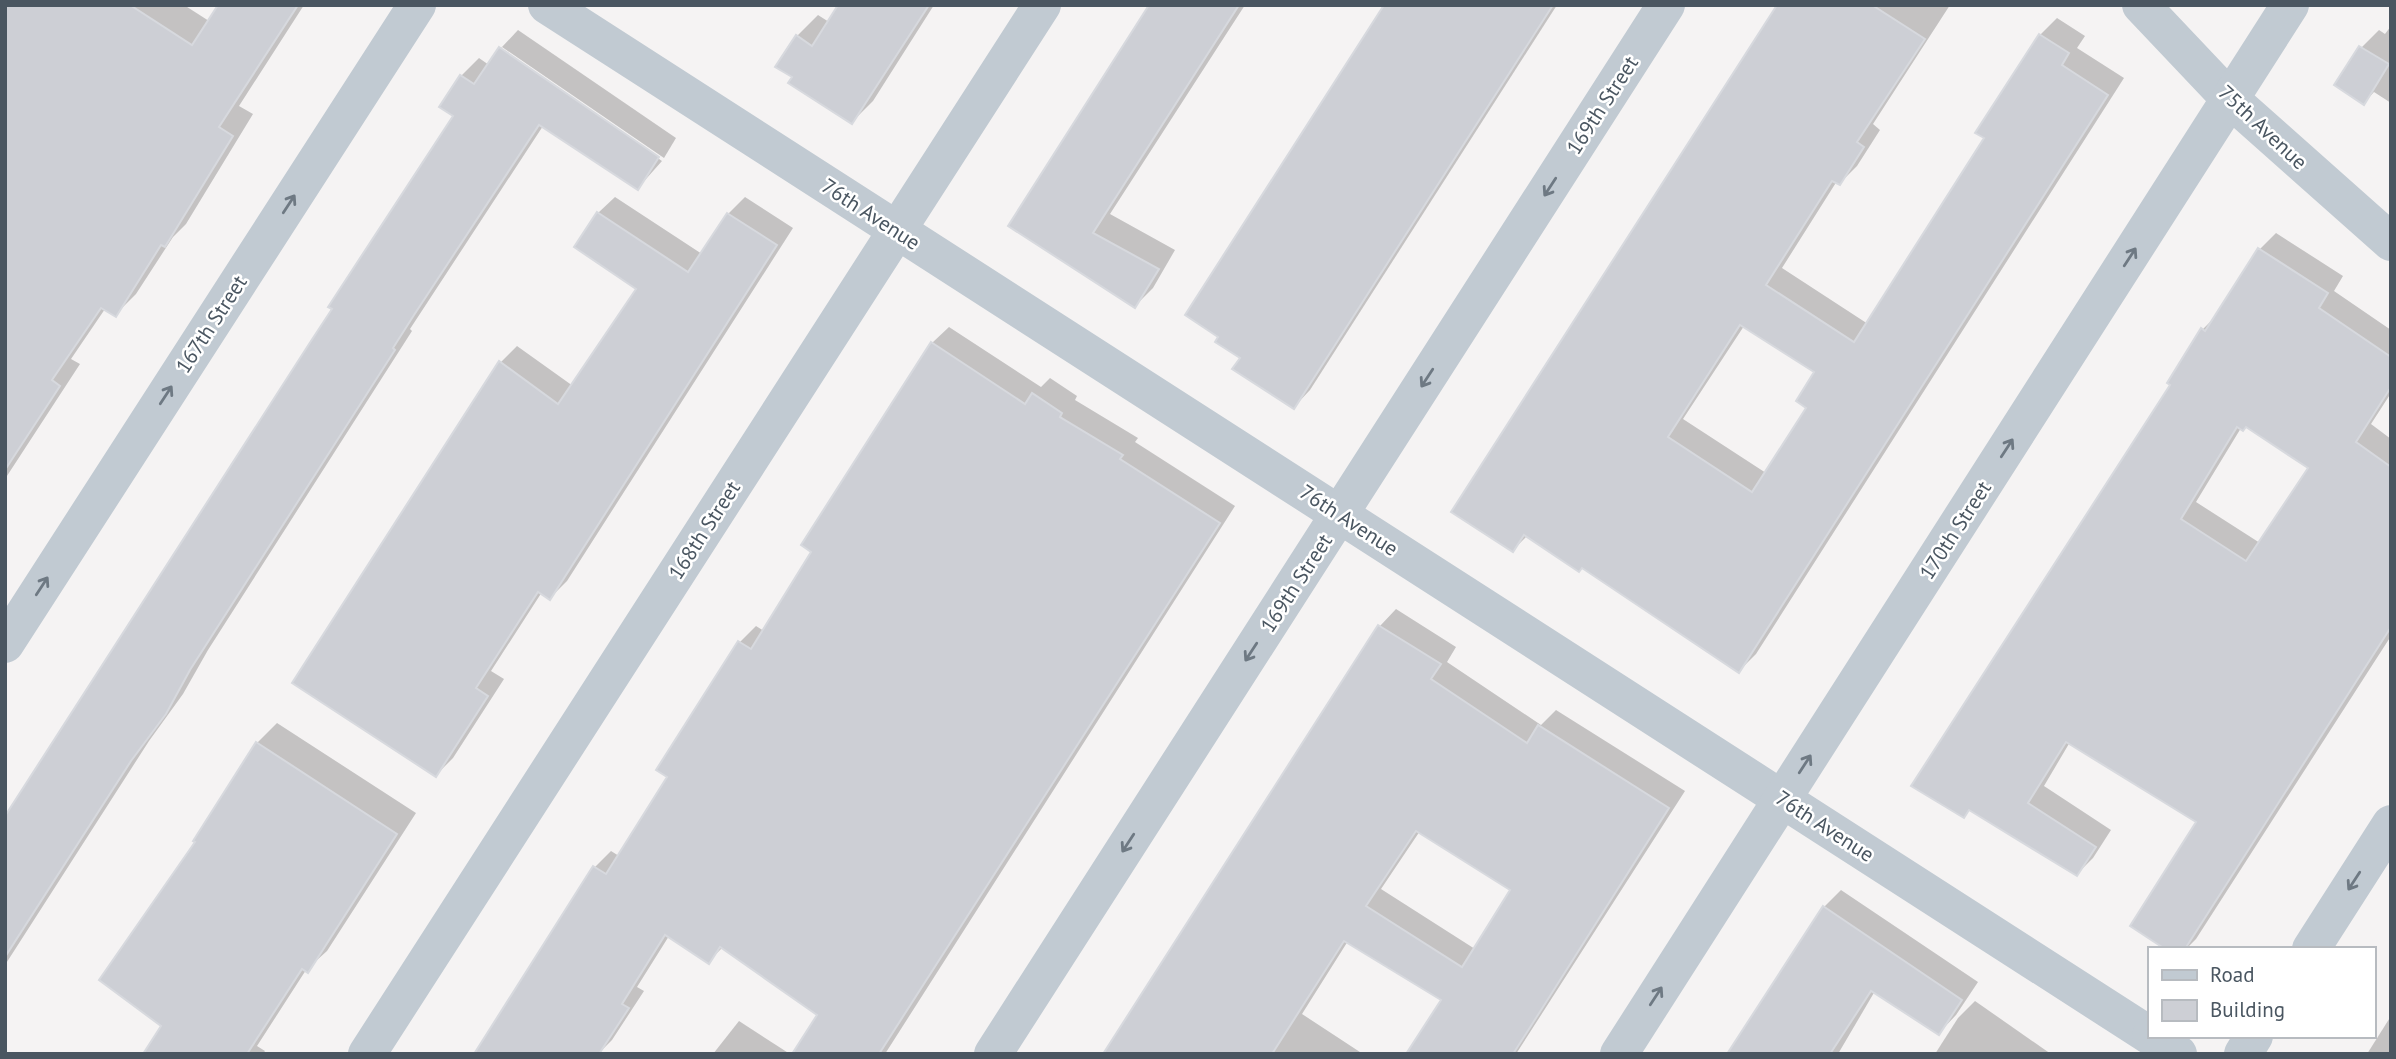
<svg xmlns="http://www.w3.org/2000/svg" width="2396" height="1059" font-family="'PT Sans',sans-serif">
	<rect width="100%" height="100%" fill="#f5f3f3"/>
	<g fill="#0003" fill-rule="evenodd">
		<polygon points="5,5 184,5 209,21 219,5 304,5 239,106 253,114 186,224 173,237 136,294 115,315 105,309 71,359 80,364 5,479"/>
		<polygon points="840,5 934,5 873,101 852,122 794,77 797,36 818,15 829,22"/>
		<polygon points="1152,5 1245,5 1110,214 1175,250 1153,288 1135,306 1010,226"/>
		<polygon points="1385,5 1557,5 1310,390 1294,407 1242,357"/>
		<path d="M 1779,5 L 1950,5 L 1873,124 L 1880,130 L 1857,166 L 1840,183 L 1837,181 L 1782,268 L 1868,324 L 1987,138 L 2040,35 L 2057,18 L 2085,36 L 2077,48 L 2124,78 L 1756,654 L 1739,671 L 1583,566 L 1528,535 L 1513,550 ZM 1744,326 L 1817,372 L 1808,407 L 1766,473 L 1683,419 Z"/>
		<polygon points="2391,26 2391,103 2374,92 2364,103 2361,48 2379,30 2385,34"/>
		<polygon points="518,30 676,138 664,158 502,47"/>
		<polygon points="502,47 502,51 662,161 638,188 543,126 410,329 412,331 208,650 183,694 149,741 5,965 5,819 456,115 461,76 479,58 489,65"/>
		<polygon points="615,197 702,254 728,214 745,197 793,228 567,581 550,598 542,592 491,671 504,679 453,758 436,775 501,362 517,346 573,386 638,288 598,213"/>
		<path d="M 2276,233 L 2343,276 L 2334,291 L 2391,330 L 2391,393 L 2371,424 L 2391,439 L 2391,636 L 2196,939 L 2186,949 L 2168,949 L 2198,821 L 2070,742 L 2044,786 L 2111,830 L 2093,858 L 2077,874 L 1971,809 L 1963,816 L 2173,384 L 2202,330 L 2217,315 L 2260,249 ZM 2246,426 L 2310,467 L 2260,543 L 2196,502 L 2241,428 Z"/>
		<polygon points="949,327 1041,387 1050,378 1077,396 1075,400 1138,438 1135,442 1235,506 885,1054 793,1054 818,1014 723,947 709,961 669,936 637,987 644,991 612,1040 598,1054 594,868 611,851 619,856 670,776 740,642 756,626 764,631 814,551 932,343"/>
		<path d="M 1396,609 L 1456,647 L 1447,662 L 1541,725 L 1556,710 L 1685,791 L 1516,1054 L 1408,1054 L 1443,999 L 1348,941 L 1302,1014 L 1363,1054 L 1105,1054 L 1380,626 ZM 1420,831 L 1512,889 L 1475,949 L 1381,889 Z"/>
		<polygon points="277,723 416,813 327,951 306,970 257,1046 265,1051 263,1054 145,1054 163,1025 198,842 257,743"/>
		<polygon points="1841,890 1978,982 1956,1015 1939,1033 1875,991 1838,1054 1729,1054 1824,907"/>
		<polygon points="1975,1001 2051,1054 1935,1054 1958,1018"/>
		<polygon points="2391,1016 2391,1054 2367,1054"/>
		<polygon points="739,1021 790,1054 713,1054"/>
	</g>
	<g fill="#cdcfd5" stroke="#d7d9de" stroke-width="2" fill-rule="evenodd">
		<polygon points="5,5 130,5 192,45 218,5 298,5 219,127 233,136 165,247 161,245 116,317 101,308 52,380 60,386 5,470"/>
		<polygon points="838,5 929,5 852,124 788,83 792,77 775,67 796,35 812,46"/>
		<polygon points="1149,5 1239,5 1093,233 1159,269 1135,308 1008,226"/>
		<polygon points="1384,5 1553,5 1294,409 1232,369 1240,358 1215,342 1218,337 1185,315"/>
		<path d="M 1777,5 L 1872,5 L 1925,39 L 1857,142 L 1864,147 L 1840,185 L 1832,181 L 1766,285 L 1854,342 L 1984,138 L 1975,133 L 2039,34 L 2069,53 L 2062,65 L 2108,95 L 1739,673 L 1582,568 L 1579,572 L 1524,535 L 1513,552 L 1451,512 ZM 1740,325 L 1814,372 L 1796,401 L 1806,408 L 1752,492 L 1668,437 Z"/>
		<polygon points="2359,46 2389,64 2364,105 2334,85"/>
		<polygon points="499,47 659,157 638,190 539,125 414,315 393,348 395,350 190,670 166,714 131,761 5,957 5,816 311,341 332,309 328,307 453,116 439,107 460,75 474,84"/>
		<polygon points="597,212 688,272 727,213 777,245 550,600 538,592 476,688 488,696 436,777 292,683 499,361 558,404 636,289 574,247"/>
		<path d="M 2258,248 L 2328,293 L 2319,308 L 2391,357 L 2391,387 L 2356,442 L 2391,467 L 2391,627 L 2185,949 L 2165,949 L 2130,926 L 2196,822 L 2066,742 L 2028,803 L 2096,847 L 2077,876 L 1969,810 L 1964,818 L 1911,786 L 2170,385 L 2167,383 L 2201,328 L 2205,331 ZM 2237,427 L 2243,431 L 2246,427 L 2308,468 L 2246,561 L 2181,519 Z"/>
		<polygon points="931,342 1025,404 1032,393 1062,413 1060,417 1123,455 1120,459 1220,523 936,965 879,1054 792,1054 817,1015 720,947 709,964 665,935 622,1004 629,1008 599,1054 474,1054 593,866 606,874 667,777 656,770 738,641 751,649 811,552 801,545"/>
		<path d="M 1378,625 L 1441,664 L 1431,679 L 1527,743 L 1538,725 L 1669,808 L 1536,1018 L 1513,1054 L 1406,1054 L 1441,1000 L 1344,941 L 1272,1054 L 1103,1054 ZM 1416,831 L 1510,890 L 1462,967 L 1366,906 Z"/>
		<polygon points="256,742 397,834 308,973 302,969 247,1054 143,1054 161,1026 99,980 195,842 193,841"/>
		<polygon points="1823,906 1962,1000 1939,1035 1871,991 1830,1054 1727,1054"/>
	</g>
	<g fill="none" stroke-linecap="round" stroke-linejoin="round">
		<g stroke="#c1cad2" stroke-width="38">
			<polyline points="547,5 2149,1035"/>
			<polyline points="2141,5 2230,99 2391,242"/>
			<polyline points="5,644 417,5"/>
			<polyline points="2311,949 2391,824"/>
			<polyline points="2151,1036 2178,1054"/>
			<polyline points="367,1054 1042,5"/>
			<polyline points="993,1054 1666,5"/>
			<polyline points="1619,1054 2290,5"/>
			<polyline points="2243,1054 2254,1036"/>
		</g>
	</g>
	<defs><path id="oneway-shaft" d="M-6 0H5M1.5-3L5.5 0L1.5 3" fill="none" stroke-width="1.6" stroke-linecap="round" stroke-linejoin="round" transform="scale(1.75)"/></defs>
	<g stroke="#6e7983">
		<use href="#oneway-shaft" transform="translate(1550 187) rotate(123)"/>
		<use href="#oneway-shaft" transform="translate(289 204) rotate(-57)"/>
		<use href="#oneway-shaft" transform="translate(2130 257) rotate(-57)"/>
		<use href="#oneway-shaft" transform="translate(1427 378) rotate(123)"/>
		<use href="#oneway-shaft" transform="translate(166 395) rotate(-57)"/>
		<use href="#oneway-shaft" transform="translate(2007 448) rotate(-57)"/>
		<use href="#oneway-shaft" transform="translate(42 586) rotate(-57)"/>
		<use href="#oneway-shaft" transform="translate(1251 652) rotate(123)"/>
		<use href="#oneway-shaft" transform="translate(1805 764) rotate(-57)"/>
		<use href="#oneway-shaft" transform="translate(1128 843) rotate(123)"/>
		<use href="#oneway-shaft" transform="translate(2354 881) rotate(123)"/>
		<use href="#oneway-shaft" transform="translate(1656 996) rotate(-57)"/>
	</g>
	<g text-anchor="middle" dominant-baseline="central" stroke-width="5" stroke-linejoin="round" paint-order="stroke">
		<g font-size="21" fill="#4a5661" stroke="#fff">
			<text transform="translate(1602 105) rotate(-57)">169th Street</text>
			<text transform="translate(2263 127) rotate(43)">75th Avenue</text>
			<text transform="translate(871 214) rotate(33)">76th Avenue</text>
			<text transform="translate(211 324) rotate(-57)">167th Street</text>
			<text transform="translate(1349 520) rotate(33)">76th Avenue</text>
			<text transform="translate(704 530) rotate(-57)">168th Street</text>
			<text transform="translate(1955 530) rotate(-57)">170th Street</text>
			<text transform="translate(1296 583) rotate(-57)">169th Street</text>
			<text transform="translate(1825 826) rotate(33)">76th Avenue</text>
		</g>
	</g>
	<rect width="2396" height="1059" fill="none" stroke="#4a5661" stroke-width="14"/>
	<rect x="2148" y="947" width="228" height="91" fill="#ffffff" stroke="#b7bbc0" stroke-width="2"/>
	<rect x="2162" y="970" width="35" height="10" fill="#c1cad2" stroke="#b7bbc0" stroke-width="2"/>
	<text x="2210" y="982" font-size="21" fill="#4a5661">Road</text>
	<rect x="2162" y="1000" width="35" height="21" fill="#cdcfd5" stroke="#b7bbc0" stroke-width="2"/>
	<text x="2210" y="1017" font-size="21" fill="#4a5661">Building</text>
</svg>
